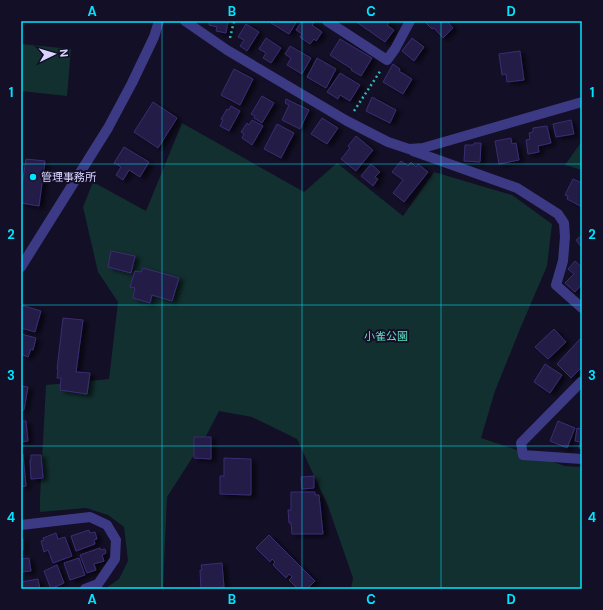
<svg xmlns="http://www.w3.org/2000/svg" width="603" height="610" font-family="'DM Sans','Noto Sans JP',sans-serif">
	<defs>
		<filter id="shadow"><feDropShadow dx="4.5" dy="2.5" stdDeviation="2" flood-color="#0009"/></filter>
	</defs>
	<rect width="100%" height="100%" fill="#130f26"/>
	<g fill="#12302f">
		<polygon points="21,44 71,49 67,96 21,91"/>
		<polygon points="182,123 304,192 337,163 403,216 434,172 512,195 552,224 547,266 520,329 495,391 481,438 565,466 582,467 582,589 351,589 353,578 328,506 297,439 252,417 219,411 205,438 167,497 163,589 105,589 119,579 128,561 124,527 108,515 86,508 40,512 40,497 46,385 109,379 118,302 98,272 83,207 93,182 146,211"/>
		<polygon points="582,141 582,170 565,165"/>
	</g>
	<g fill="#241b47" stroke="#3b2d73" filter="url(#shadow)">
		<polygon points="209,21 228,21 226,33 216,31 217,27 209,25"/>
		<polygon points="272,21 297,21 289,34 271,23"/>
		<polygon points="302,21 311,21 314,23 312,25 322,32 316,41 314,39 310,44 300,37 302,34 296,30"/>
		<polygon points="355,21 390,21 387,25 394,30 385,42"/>
		<polygon points="428,21 447,21 453,28 443,38 434,28 432,29 426,23"/>
		<polygon points="246,24 259,32 247,51 240,46 244,40 238,37"/>
		<polygon points="266,38 281,48 271,63 263,58 266,53 259,49"/>
		<polygon points="412,38 424,47 414,61 402,51"/>
		<polygon points="340,39 372,58 361,76 351,70 352,69 330,55"/>
		<polygon points="290,46 311,58 302,74 287,65 291,58 285,54"/>
		<polygon points="520,51 524,80 507,82 506,74 502,75 499,54"/>
		<polygon points="317,58 336,69 326,88 307,77"/>
		<polygon points="393,64 400,69 399,71 412,79 403,94 383,82"/>
		<polygon points="234,69 253,79 240,105 221,95"/>
		<polygon points="340,73 360,85 350,101 340,95 338,99 327,92"/>
		<polygon points="262,96 274,103 262,123 254,118 255,116 251,114"/>
		<polygon points="372,97 396,110 390,123 366,111"/>
		<polygon points="286,99 309,110 300,129 282,120 289,105 285,103"/>
		<polygon points="153,102 177,118 158,148 134,132"/>
		<polygon points="231,106 240,111 229,131 220,126 223,120 221,119 227,109 229,110"/>
		<polygon points="322,118 338,128 327,144 311,134"/>
		<polygon points="252,120 263,126 252,145 242,138 244,134 241,132 247,123 249,125"/>
		<polygon points="571,120 574,134 556,137 553,124"/>
		<polygon points="277,124 294,133 281,158 264,149"/>
		<polygon points="547,126 551,143 538,146 539,152 528,154 526,140 530,139 529,133 533,132 533,128"/>
		<polygon points="356,136 373,150 356,171 341,159 350,148 348,146"/>
		<polygon points="511,138 512,144 516,143 519,160 499,164 495,141"/>
		<polygon points="474,143 481,143 480,162 464,161 465,145 474,145"/>
		<polygon points="124,147 149,162 140,177 129,170 123,180 116,175 121,167 114,163"/>
		<polygon points="26,159 45,161 39,206 21,203 21,192"/>
		<polygon points="401,161 408,166 411,162 416,167 418,164 428,172 404,202 393,193 403,180 392,172"/>
		<polygon points="371,164 380,172 375,177 378,179 373,186 361,176"/>
		<polygon points="573,179 582,183 582,207 567,199 568,196 565,195"/>
		<polygon points="582,235 582,248 576,240"/>
		<polygon points="111,251 135,256 131,273 108,267"/>
		<polygon points="575,261 582,267 582,284 575,292 565,283 574,274 568,269"/>
		<polygon points="143,268 179,278 172,301 152,295 150,303 133,298 135,288 130,287 135,271 141,272"/>
		<polygon points="21,305 41,311 35,332 21,328"/>
		<polygon points="63,318 83,320 76,372 90,373 87,394 60,390 61,378 57,378 58,370 57,369"/>
		<polygon points="554,329 566,342 548,359 535,347"/>
		<polygon points="21,334 36,338 33,350 31,349 28,357 21,354"/>
		<polygon points="580,339 582,341 582,367 571,378 557,364"/>
		<polygon points="545,364 562,375 550,393 534,382"/>
		<polygon points="21,386 28,387 24,410 21,410"/>
		<polygon points="21,421 26,421 28,441 21,442"/>
		<polygon points="558,421 575,428 567,448 550,441"/>
		<polygon points="577,428 582,429 582,449 579,448 580,442 575,441"/>
		<polygon points="194,437 211,437 211,459 194,458"/>
		<polygon points="21,454 23,454 26,486 21,487"/>
		<polygon points="31,455 41,455 43,478 31,479 30,460 31,460"/>
		<polygon points="224,458 251,459 251,495 220,494 220,476 224,476"/>
		<polygon points="314,476 314,488 302,489 301,477"/>
		<polygon points="291,492 315,492 315,495 319,495 323,534 292,534 291,523 289,523 288,510 291,510"/>
		<polygon points="89,530 90,533 95,532 97,539 94,540 95,544 76,551 71,536"/>
		<polygon points="56,533 58,539 65,537 72,556 53,563 48,550 44,552 41,541 44,540 43,538"/>
		<polygon points="269,535 315,581 307,589 298,589 289,580 292,577 289,574 286,578 273,565 275,562 272,559 270,562 256,548"/>
		<polygon points="21,539 23,539 23,550 21,551"/>
		<polygon points="100,548 101,550 105,549 106,553 102,555 104,561 94,564 96,570 87,573 80,555"/>
		<polygon points="29,558 31,571 21,572 21,559"/>
		<polygon points="79,558 85,575 70,580 64,563"/>
		<polygon points="222,563 224,587 201,589 200,570 202,570 201,565"/>
		<polygon points="57,565 64,583 51,589 44,571"/>
		<polygon points="38,579 40,589 21,589 21,582"/>
	</g>
	<g fill="none" stroke-linecap="round" stroke-linejoin="round">
		<g stroke="#2fb8b0" stroke-width="2.5" stroke-dasharray="2 3" stroke-linecap="butt">
			<polyline points="230,38 234,21"/>
			<polyline points="354,111 381,70"/>
		</g>
		<g stroke="#3d3a85" stroke-width="10">
			<polyline points="185,21 227,50 347,121 388,142 409,149 423,148 582,102"/>
			<polyline points="327,21 387,60 395,49 410,21"/>
			<polyline points="413,151 517,188 558,214 564,223 565,237 563,261 556,285 582,308"/>
			<polyline points="582,381 521,443 523,455 582,459"/>
			<polyline points="21,525 90,517 107,525 116,540 115,559 98,584 85,589"/>
		</g>
		<polyline stroke="#3d3a85" stroke-width="10" points="21,267 108,128 132,83 154,37 159,21"/>
	</g>
	<path fill="none" stroke="#00e5ff" stroke-width="1" stroke-opacity="0.55" d="M 162,21 L 162,589M 302,21 L 302,589M 441,21 L 441,589M 21,164 L 582,164M 21,305 L 582,305M 21,446 L 582,446"/>
	<circle fill="#00e5ff" stroke="#130f26" stroke-width="1.5" cx="33" cy="177" r="4"/>
	<g text-anchor="middle" dominant-baseline="central" stroke-width="4" stroke-linejoin="round" paint-order="stroke">
		<g font-size="11" fill="#d9d4ff" stroke="#130f26" text-anchor="start">
			<text x="41" y="177">管理事務所</text>
		</g>
		<g font-size="11" fill="#5fe0c0" stroke="#130f26">
			<text x="386" y="336">小雀公園</text>
		</g>
	</g>
	<rect width="603" height="610" fill="none" stroke="#130f26" stroke-width="44"/>
	<g transform="translate(54 54) rotate(85)" stroke="#130f26" stroke-width="3" paint-order="stroke">
	<path d="M0-3L7 15L0 10L-7 15Z" fill="#d9d4ff"/>
	<text y="-6" font-size="11" font-weight="bold" text-anchor="middle" fill="#d9d4ff">N</text>
	</g>
	<rect x="22" y="22" width="559" height="566" fill="none" stroke="#00e5ff" stroke-width="1.5"/>
	<g font-size="13" text-anchor="middle" font-weight="bold" fill="#00e5ff">
		<text x="92" y="16">A</text>
		<text x="232" y="16">B</text>
		<text x="371" y="16">C</text>
		<text x="511" y="16">D</text>
		<text x="11" y="97">1</text>
		<text x="592" y="97">1</text>
		<text x="11" y="239">2</text>
		<text x="592" y="239">2</text>
		<text x="11" y="380">3</text>
		<text x="592" y="380">3</text>
		<text x="11" y="522">4</text>
		<text x="592" y="522">4</text>
		<text x="92" y="604">A</text>
		<text x="232" y="604">B</text>
		<text x="371" y="604">C</text>
		<text x="511" y="604">D</text>
	</g>
</svg>
